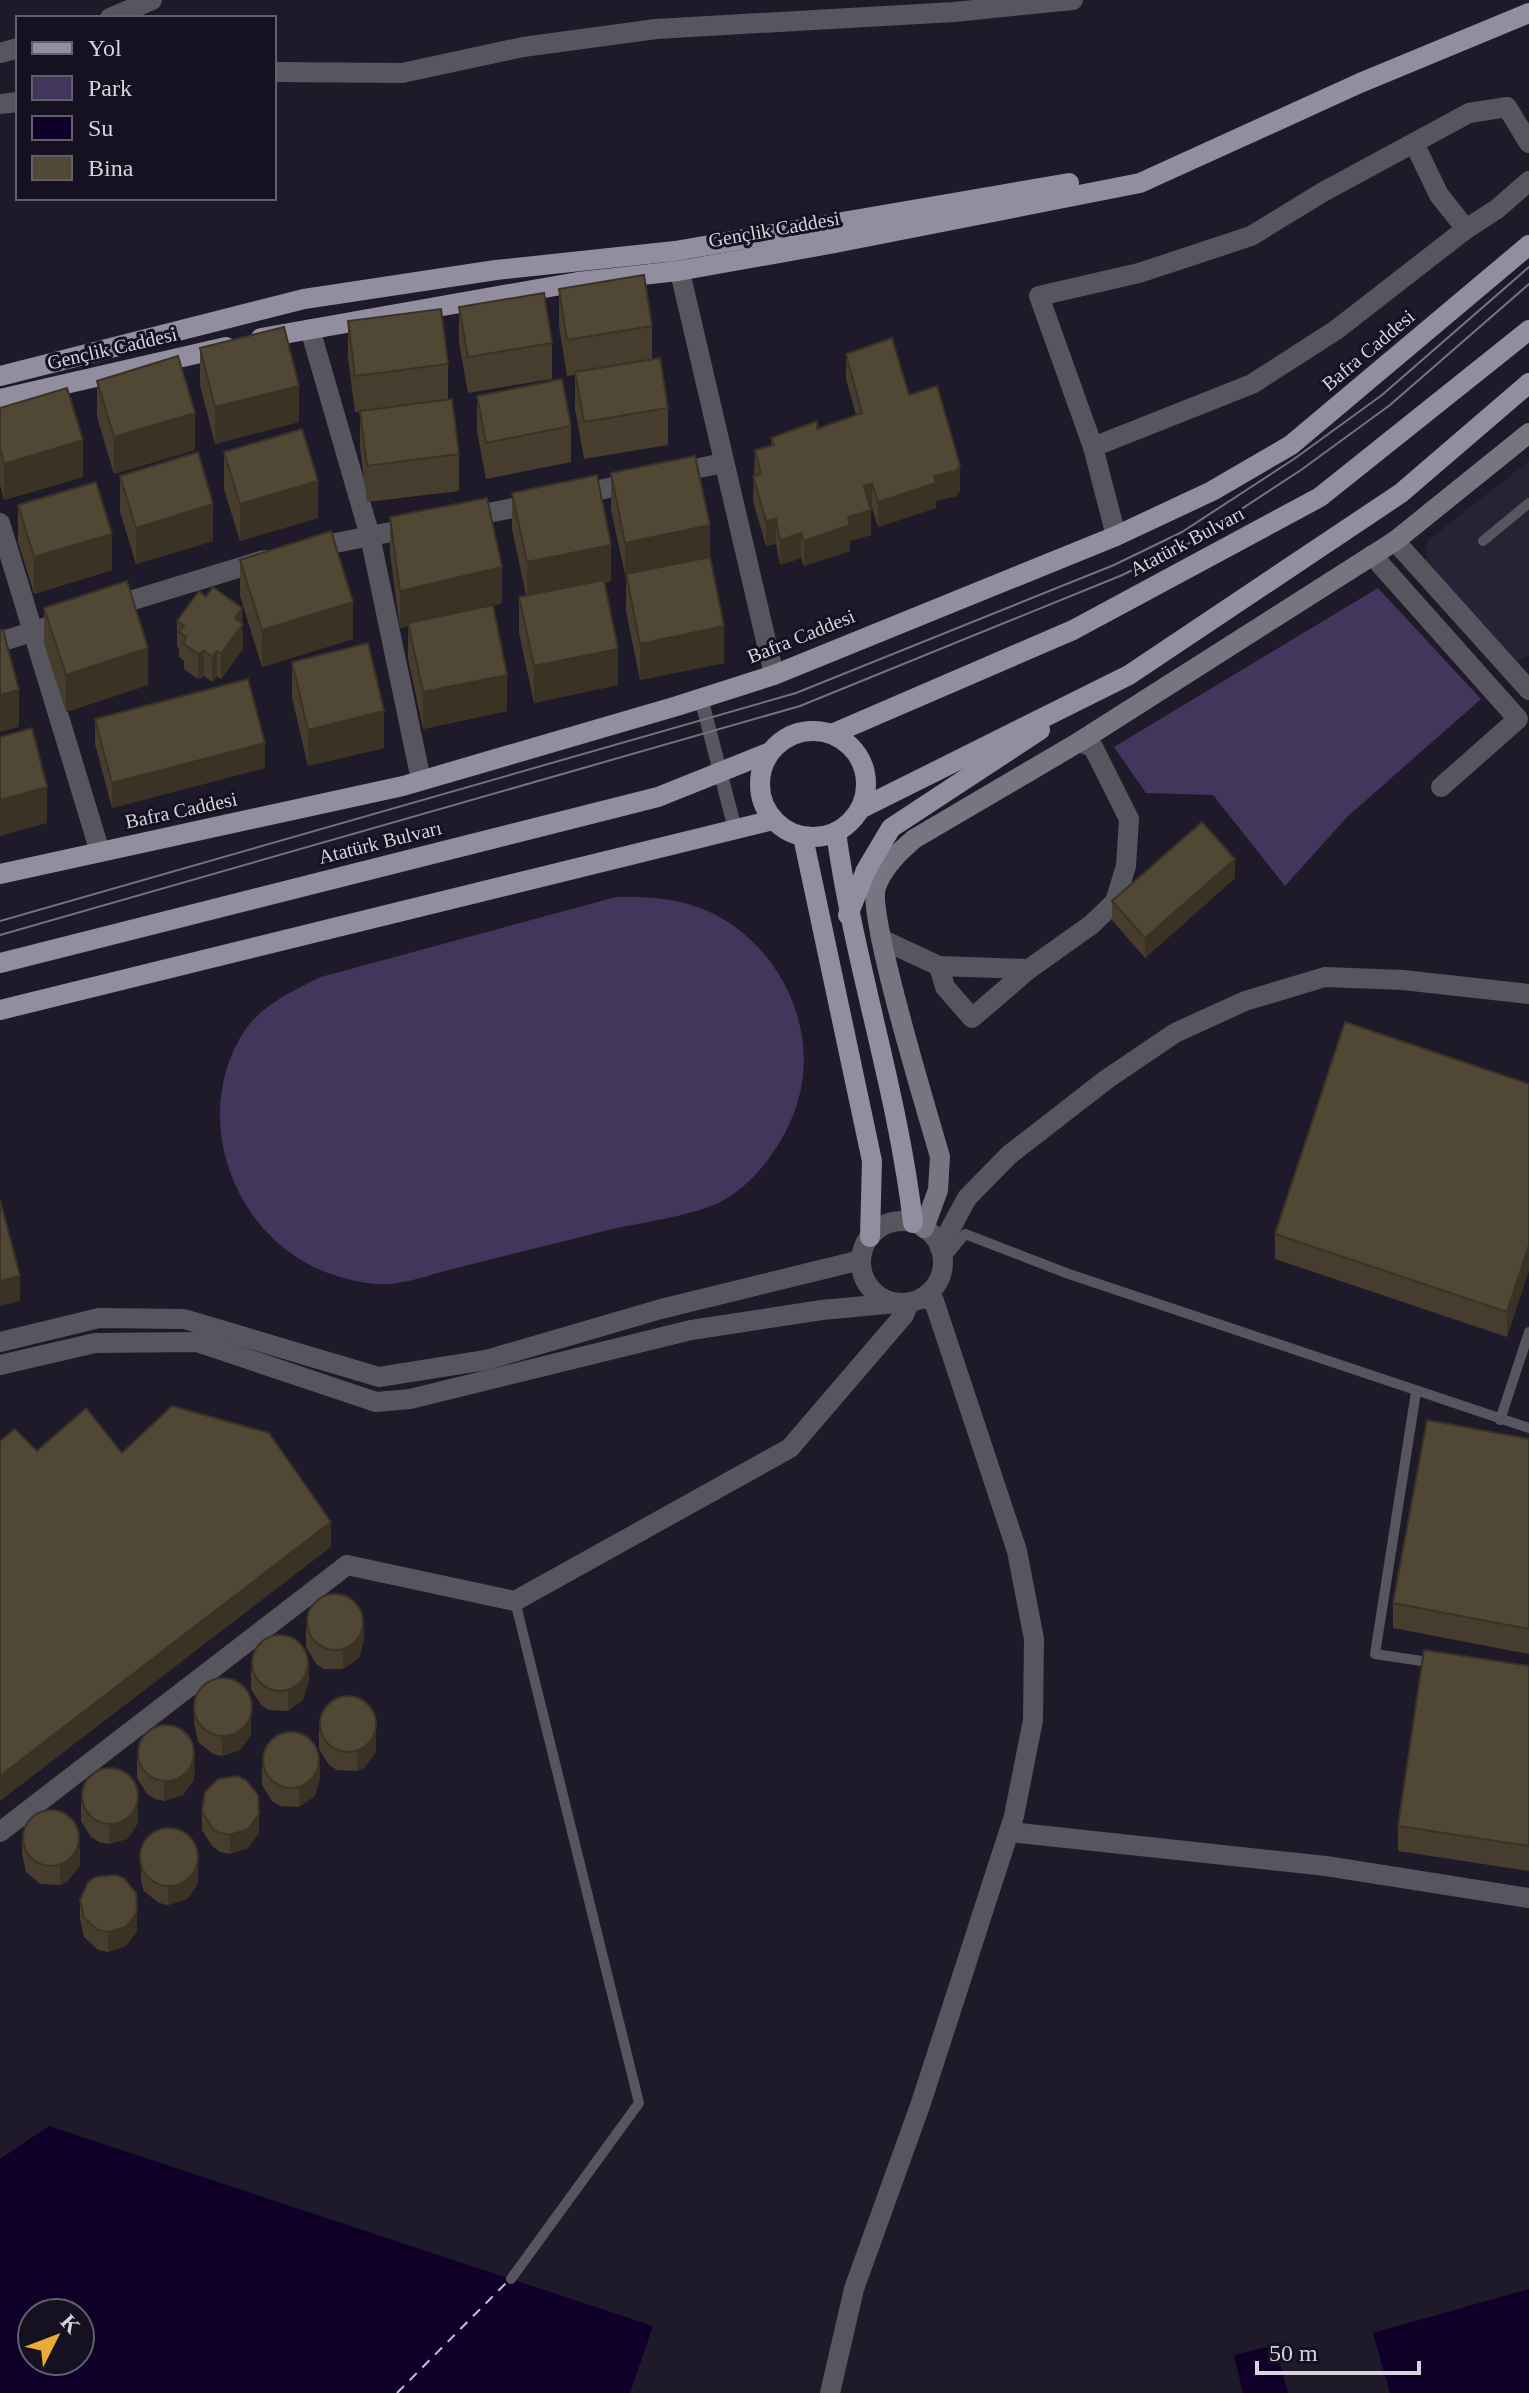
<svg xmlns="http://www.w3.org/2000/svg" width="1529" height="2393" font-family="'Times New Roman',serif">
	<rect width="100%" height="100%" fill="#1f1a2a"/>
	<polygon fill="#282237" points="1529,461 1529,656 1513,663 1426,560 1427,541"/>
	<g fill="#42365d">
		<polygon points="1378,588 1481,699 1347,817 1285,886 1213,795 1146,793 1114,747"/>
		<path d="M 616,897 C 639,897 662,897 684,903 C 766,923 821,1016 799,1097 C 789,1137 756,1185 718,1203 C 691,1216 639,1223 608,1230 C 558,1243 507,1255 457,1268 C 435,1273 412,1282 390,1284 C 372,1286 345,1279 328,1273 C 234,1239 188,1116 245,1030 C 262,1005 294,990 321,977 Z"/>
	</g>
	<g fill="#100029" fill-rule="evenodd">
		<path d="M 49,2126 L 653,2326 L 630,2393 L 0,2393 L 0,2159 ZM 32,2313 L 80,2313 L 80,2361 L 32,2361 Z"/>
		<polygon points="1529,2289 1529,2393 1390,2393 1373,2333"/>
		<polygon points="1275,2345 1288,2393 1243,2393 1234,2355"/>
	</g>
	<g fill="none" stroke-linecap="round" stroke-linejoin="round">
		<polyline stroke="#c8b8f4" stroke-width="2" stroke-dasharray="10 8" stroke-linecap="butt" points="397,2393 507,2282"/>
		<g stroke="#57555e" stroke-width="10">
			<polyline points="1483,541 1529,503"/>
			<polyline points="943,1261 965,1234 1066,1273 1529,1428"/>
			<polyline points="1416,1392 1375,1654 1435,1663"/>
			<polyline points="1500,1420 1529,1332"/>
			<polyline points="511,2279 639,2103 515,1601"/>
		</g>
		<polyline stroke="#57555e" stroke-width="14" points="701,698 735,829"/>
		<g stroke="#57555e" stroke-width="20">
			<polyline points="274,72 402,73 523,47 656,29 954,12 1073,0"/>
			<polyline points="0,104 18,102"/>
			<polyline points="1414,143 1439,195 1466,229 1497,209 1529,181"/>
			<polyline points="676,255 774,675"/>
			<polyline points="310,329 370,536 421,780"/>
			<polyline points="1093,447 1252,384 1336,330 1466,229"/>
			<polyline points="671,474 723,463"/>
			<polyline points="573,496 635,482"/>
			<polyline points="463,518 538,503"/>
			<polyline points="0,523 100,852"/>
			<polyline points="1116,536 1093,447 1039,296 1139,273 1251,236 1323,192 1469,113 1507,107 1529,143"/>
			<polyline points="1395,541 1529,690"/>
			<polyline points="310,548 416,527"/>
			<polyline points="1372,555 1518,719 1441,787"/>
			<polyline points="107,608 264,560"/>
			<polyline points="0,642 69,620"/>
			<polyline points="881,939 939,966 1029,969 1091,925 1115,902 1126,866 1129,819 1093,747 1079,742"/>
			<polyline points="939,966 945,987 972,1018 1029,969"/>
			<polyline points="940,1248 967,1198 1009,1155 1107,1079 1175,1033 1245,1001 1325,977 1403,980 1529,994"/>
			<polyline points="0,1832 347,1565 515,1601 790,1448 904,1315 909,1303"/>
			<polyline points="1010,1832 1326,1866 1529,1898"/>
			<polyline points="830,2393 854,2289 921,2103 1014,1816 1033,1720 1034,1639 1017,1551 934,1301 922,1298"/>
		</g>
		<g stroke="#57555e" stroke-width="20">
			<polyline points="110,18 152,0"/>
			<polyline points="0,53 18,48"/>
			<circle cx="902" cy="1262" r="41"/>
			<polyline points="0,1342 99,1318 184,1319 379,1377 486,1360 661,1309 861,1260"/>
			<polyline points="0,1365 95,1343 197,1342 376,1402 410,1399 691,1330 822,1310 897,1303"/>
		</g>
		<path stroke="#787583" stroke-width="20" d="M 924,1228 L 938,1190 L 940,1157 C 928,1114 867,917 876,887 C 883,867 899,852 914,839 L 1079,742 L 1395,541 L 1529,433"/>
		<g stroke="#928d9f" stroke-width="20">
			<polyline points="261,338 578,282 678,271 835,243 1140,183 1360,83 1529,13"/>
			<polyline points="0,376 304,299 496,270 675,251 1069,183"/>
			<polyline points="0,399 226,347"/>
			<circle cx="813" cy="784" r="53"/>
			<polyline points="832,734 1073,630 1320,497 1529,330"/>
			<polyline points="860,809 1129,675 1401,493 1529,383"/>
			<path d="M 836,832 C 854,964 898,1091 913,1223"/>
			<polyline points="803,837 872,1161 870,1237"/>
			<polyline points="0,874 403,786 677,706 774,675 1116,536 1212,491 1291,445 1529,245"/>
			<polyline points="848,915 866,870 891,828 1040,730"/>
			<polyline points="0,963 658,797 768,753"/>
			<polyline points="0,1010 773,820"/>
		</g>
		<g stroke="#767380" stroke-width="2">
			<polyline points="0,921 796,693 1114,565 1182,532 1294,459 1382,395 1529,267"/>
			<polyline points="0,935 800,706 1120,576 1188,544 1301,470 1390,405 1529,284"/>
		</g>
	</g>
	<g fill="#463d2e">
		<polygon points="559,289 652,326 652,359 668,408 668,445 584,459 575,409 575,375 567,376 559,326"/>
		<polygon points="459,307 552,343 552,379 468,393 459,343"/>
		<polygon points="348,321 448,364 448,400 459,454 459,491 367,502 360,448 360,412 355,412 348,358"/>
		<polygon points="200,348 299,422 215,444 200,385"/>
		<polygon points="846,354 909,395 960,490 956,496 936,501 936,508 878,527 872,508 870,508 871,535 850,541 850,551 804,566 801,558 780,565 776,544 766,546 753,501 755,450 771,445 771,438 817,429 856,415 846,379"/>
		<polygon points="97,381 195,450 114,474 97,417"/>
		<polygon points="477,396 571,426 571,462 486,479 477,432"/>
		<polygon points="0,408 83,477 4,500 0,485"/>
		<polygon points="224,452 318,518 240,541 224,489"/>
		<polygon points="611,473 710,557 724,663 640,680 626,611 626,579 611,510"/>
		<polygon points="120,476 213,541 136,564 120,512"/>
		<polygon points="512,493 611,581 604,583 618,685 534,703 519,633 519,597 526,595 512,529"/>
		<polygon points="18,505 112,570 34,594 18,542"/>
		<polygon points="390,517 502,603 493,606 507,711 423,729 408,659 408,626 400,628 390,554"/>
		<polygon points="240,560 353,639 262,667 240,596"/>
		<polygon points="206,597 242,624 243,649 221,679 217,676 212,682 204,676 198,679 184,669 184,661 179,657 179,648 177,647 177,621"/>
		<polygon points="44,608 148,685 66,712 44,644"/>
		<polygon points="292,662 384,748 308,766 292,698"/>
		<polygon points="95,719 265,768 112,808 95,744"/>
		<polygon points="1235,878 1145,958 1112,920 1112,901"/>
		<polygon points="1529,1084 1507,1337 1275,1259 1275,1234"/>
		<polygon points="1529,1439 1529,1654 1393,1628 1393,1603"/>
		<polygon points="306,1628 364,1640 359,1658 343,1669 324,1669 316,1664 306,1647"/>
		<polygon points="1529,1666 1529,1871 1398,1851 1398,1826"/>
		<polygon points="251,1670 309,1681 303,1700 288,1711 269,1710 261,1705 251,1689"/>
		<polygon points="194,1704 251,1735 240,1750 222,1756 213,1754 198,1742 194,1723"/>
		<polygon points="319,1730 376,1751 365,1767 357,1771 337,1770 329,1765 319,1749"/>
		<polygon points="137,1759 195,1770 194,1780 183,1795 164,1801 155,1799 147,1794 137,1778"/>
		<polygon points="262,1766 320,1778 315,1796 299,1807 280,1806 272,1801 262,1785"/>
		<polygon points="81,1802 138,1823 127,1839 109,1844 99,1842 91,1837 81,1821"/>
		<polygon points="202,1811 259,1833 248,1848 230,1854 220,1852 212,1846 202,1830"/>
		<polygon points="22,1834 80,1865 68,1881 60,1885 40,1884 26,1872 22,1853"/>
		<polygon points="141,1862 198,1884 187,1899 168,1905 159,1903 144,1891 141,1881"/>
		<polygon points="80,1900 137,1931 126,1946 108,1952 98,1950 84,1937 80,1919"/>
	</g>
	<g fill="#393225">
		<polygon points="299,386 299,422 215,444 215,407"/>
		<polygon points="195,413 195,450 114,474 114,437"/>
		<polygon points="83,440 83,477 4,500 4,464"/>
		<polygon points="960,465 960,490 956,496 936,501 936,508 878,527 878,502"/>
		<polygon points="318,481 318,518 240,541 240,504"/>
		<polygon points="872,483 872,508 864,511 864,486"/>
		<polygon points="213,504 213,541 136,564 136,528"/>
		<polygon points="871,510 871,535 850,541 850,551 804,566 804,541 848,517"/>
		<polygon points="776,519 776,544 766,546 766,521"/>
		<polygon points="710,525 710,562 626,574 625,579 625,543"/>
		<polygon points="801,533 801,558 780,565 780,540"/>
		<polygon points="112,534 112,570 34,594 34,557"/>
		<polygon points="611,545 611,581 527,598 527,562"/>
		<polygon points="502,567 502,603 400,628 400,591"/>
		<polygon points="353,602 353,639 262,667 262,630"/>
		<polygon points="242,608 243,649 221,679 221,654 235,618"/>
		<polygon points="724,626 724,663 640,680 640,644"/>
		<polygon points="148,648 148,685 66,712 66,675"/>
		<polygon points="618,649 618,685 534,703 534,666"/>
		<polygon points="204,651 204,676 198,679 198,654"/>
		<polygon points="217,651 217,676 212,682 212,657"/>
		<polygon points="507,675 507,711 423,729 423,692"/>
		<polygon points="19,690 19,727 0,732 0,695"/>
		<polygon points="384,711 384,748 308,766 308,730"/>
		<polygon points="265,743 265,768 112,808 112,783"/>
		<polygon points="47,787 47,823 0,836 0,800"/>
		<polygon points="1235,859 1235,878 1145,958 1145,938"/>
		<polygon points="1529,1245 1529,1271 1507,1337 1507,1312"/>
		<polygon points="20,1276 20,1301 0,1306 0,1281"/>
		<polygon points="331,1522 331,1547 0,1801 0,1776"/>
		<polygon points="364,1621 364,1640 359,1658 343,1669 343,1650"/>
		<polygon points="309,1662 309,1681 303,1700 288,1711 288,1692"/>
		<polygon points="251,1716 251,1735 240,1750 222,1756 222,1737"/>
		<polygon points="376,1732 376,1751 365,1767 357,1771 357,1752"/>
		<polygon points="195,1752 194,1780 183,1795 164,1801 164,1782"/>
		<polygon points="320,1759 320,1778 315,1796 299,1807 299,1788"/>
		<polygon points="138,1804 138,1823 127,1839 109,1844 109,1825"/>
		<polygon points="259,1814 259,1833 248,1848 230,1854 230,1835"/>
		<polygon points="80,1846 80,1865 68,1881 60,1885 60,1866"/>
		<polygon points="198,1865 198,1884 187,1899 168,1905 168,1886"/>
		<polygon points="137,1912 137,1931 126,1946 108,1952 108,1932"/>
	</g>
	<g fill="#514735" stroke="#393225" stroke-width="2">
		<polygon points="644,275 652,326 567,340 559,289"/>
		<polygon points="544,293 552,343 468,357 459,307"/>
		<polygon points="441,309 448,364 355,376 348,321"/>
		<polygon points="284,327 299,386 215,407 200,348"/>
		<polygon points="892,338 909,395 937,386 960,465 956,471 934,476 936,483 878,502 872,483 864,486 871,510 848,517 850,525 804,541 801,533 780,540 776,519 766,521 753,476 761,474 755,450 774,445 771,438 817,421 817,429 862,413 846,354"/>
		<polygon points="178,356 195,413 114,437 97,381"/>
		<polygon points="660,358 668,408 584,422 575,372"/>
		<polygon points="562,379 571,426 486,443 477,396"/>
		<polygon points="67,388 83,440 4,464 0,448 0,408"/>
		<polygon points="452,399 459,454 367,466 360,411"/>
		<polygon points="302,429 318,481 240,504 224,452"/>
		<polygon points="198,452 213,504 136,528 120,476"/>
		<polygon points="695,456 710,525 625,543 611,473"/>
		<polygon points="597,475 611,545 527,562 512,493"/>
		<polygon points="96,482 112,534 34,557 18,505"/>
		<polygon points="487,498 502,567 400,591 390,517"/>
		<polygon points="331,531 353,602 262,630 240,560"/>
		<polygon points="710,557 724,626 640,644 626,574"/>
		<polygon points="604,580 618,649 534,666 519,597"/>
		<polygon points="127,581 148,648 66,675 44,608"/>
		<polygon points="213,587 242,608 235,618 243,624 221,654 217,651 212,657 204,651 198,654 184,644 186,637 179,632 184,626 177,621 199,591 206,597"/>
		<polygon points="493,605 507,675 423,692 408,623"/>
		<polygon points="0,630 3,630 19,690 0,695"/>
		<polygon points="368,643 384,711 308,730 292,662"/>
		<polygon points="248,679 265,743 112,783 95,719"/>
		<polygon points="32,728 47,787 0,800 0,737"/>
		<polygon points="1202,822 1235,859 1145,938 1112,901"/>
		<polygon points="1345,1022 1529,1084 1529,1245 1507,1312 1275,1234"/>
		<polygon points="0,1200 20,1276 0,1281"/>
		<polygon points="172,1406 269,1433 331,1522 0,1776 0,1441 15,1429 37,1451 86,1408 122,1453"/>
		<polygon points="1427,1420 1529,1439 1529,1629 1393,1603"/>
		<circle cx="335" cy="1622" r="28"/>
		<circle cx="280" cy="1663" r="28"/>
		<polygon points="1424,1650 1529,1666 1529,1846 1398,1826"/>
		<circle cx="223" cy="1707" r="29"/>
		<circle cx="348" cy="1724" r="28"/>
		<circle cx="166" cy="1753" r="28"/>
		<circle cx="291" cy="1760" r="28"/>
		<circle cx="110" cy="1796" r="28"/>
		<polygon points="237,1776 246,1780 258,1795 259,1814 248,1829 230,1835 220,1833 212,1828 202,1811 205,1792 218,1779"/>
		<circle cx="51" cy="1838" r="28"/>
		<circle cx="169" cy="1857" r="29"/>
		<polygon points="115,1875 124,1878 136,1893 137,1912 126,1927 108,1932 98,1930 84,1918 80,1900 88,1882 96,1877"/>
	</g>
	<g text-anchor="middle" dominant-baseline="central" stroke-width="6" stroke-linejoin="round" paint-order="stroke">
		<g font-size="20" fill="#d5d3de" stroke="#161121">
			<text transform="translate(774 229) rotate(-10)">Gençlik Caddesi</text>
			<text transform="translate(112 348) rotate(-13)">Gençlik Caddesi</text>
			<text transform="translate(1368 350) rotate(-40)">Bafra Caddesi</text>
			<text transform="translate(1187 541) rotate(-28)">Atatürk Bulvarı</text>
			<text transform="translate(801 636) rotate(-22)">Bafra Caddesi</text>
			<text transform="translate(181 810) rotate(-12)">Bafra Caddesi</text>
			<text transform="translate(380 842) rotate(-14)">Atatürk Bulvarı</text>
		</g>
	</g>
	<rect x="16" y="16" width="260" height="184" fill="#161121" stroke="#625f6d" stroke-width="2"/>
	<rect x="32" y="42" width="40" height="12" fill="#928d9f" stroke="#625f6d" stroke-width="2"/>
	<text x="88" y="56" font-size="24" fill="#d5d3de">Yol</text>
	<rect x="32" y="76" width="40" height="24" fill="#42365d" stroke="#625f6d" stroke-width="2"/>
	<text x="88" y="96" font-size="24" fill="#d5d3de">Park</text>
	<rect x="32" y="116" width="40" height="24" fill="#100029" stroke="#625f6d" stroke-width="2"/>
	<text x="88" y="136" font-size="24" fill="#d5d3de">Su</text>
	<rect x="32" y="156" width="40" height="24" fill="#514735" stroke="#625f6d" stroke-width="2"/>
	<text x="88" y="176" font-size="24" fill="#d5d3de">Bina</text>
	<g transform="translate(56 2337) rotate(48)"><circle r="38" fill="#161121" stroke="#625f6d" stroke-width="2"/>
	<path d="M0-6L14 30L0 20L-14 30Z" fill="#e8ab37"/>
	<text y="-12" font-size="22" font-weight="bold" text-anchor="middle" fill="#d5d3de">K</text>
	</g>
	<path d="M1257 2361v12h162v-12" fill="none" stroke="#d5d3de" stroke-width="4"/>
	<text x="1269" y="2361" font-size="24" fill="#d5d3de" stroke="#161121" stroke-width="6" paint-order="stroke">50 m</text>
</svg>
